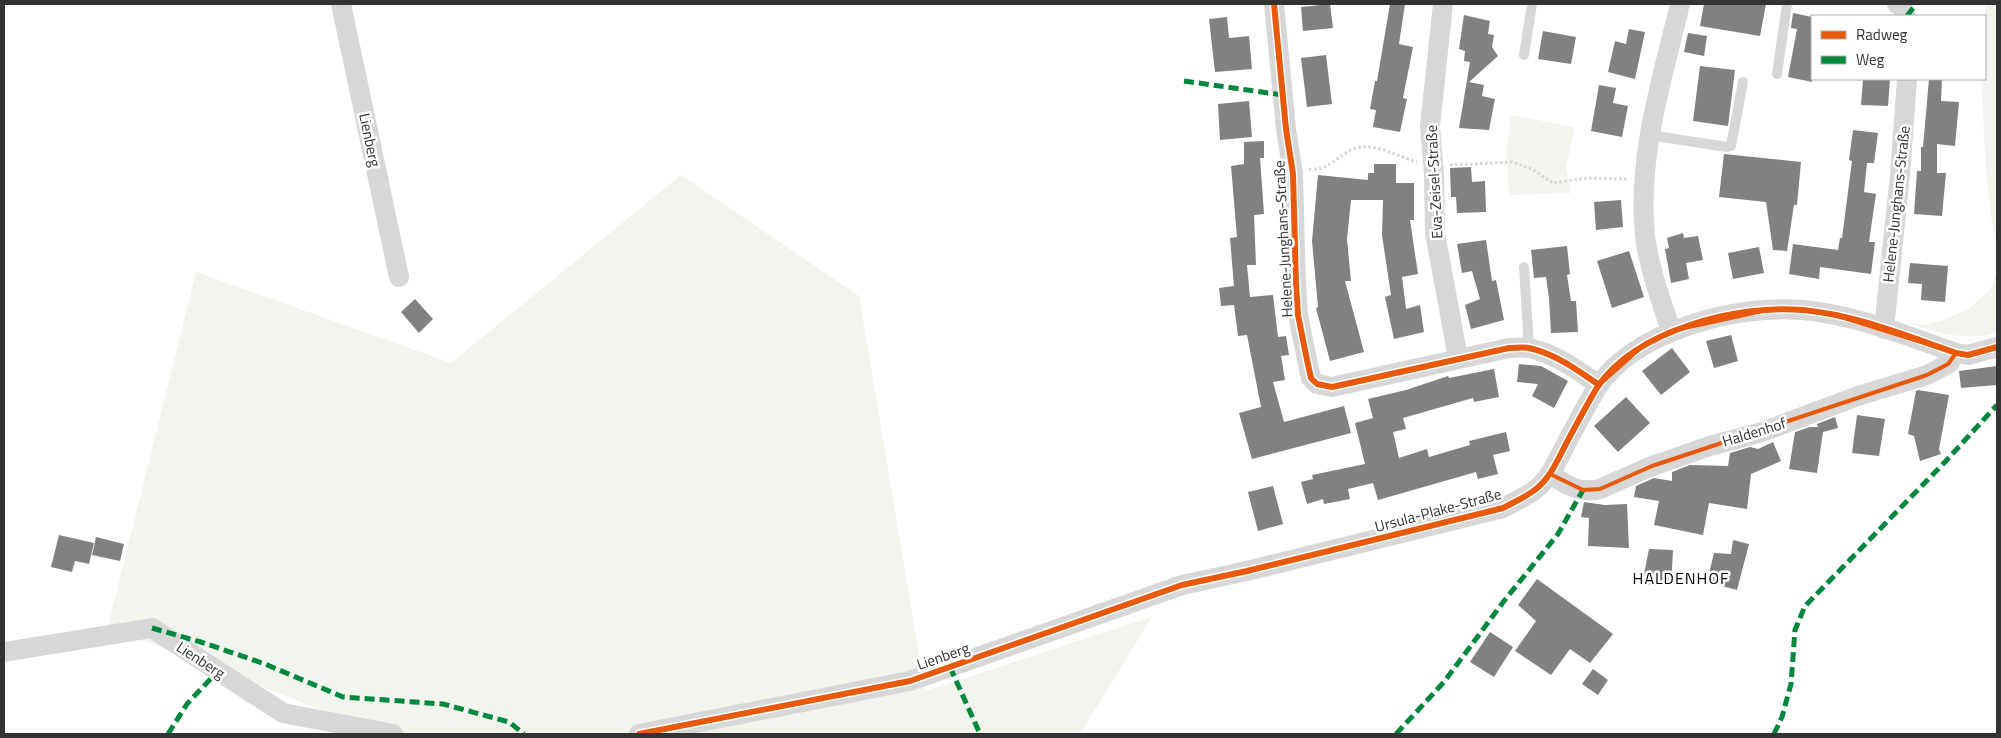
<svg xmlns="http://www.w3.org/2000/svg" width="2001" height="738" font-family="'Titillium Web',sans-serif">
	<rect width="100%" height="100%" fill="#fff"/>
	<g fill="#f1f5ed">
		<polygon points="1985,4 1997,4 1997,249 1990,211 1985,154 1981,79 1985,79"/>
		<polygon points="1511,115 1575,127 1566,167 1571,193 1509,195 1507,149"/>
		<polygon points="681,175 859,296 925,691 1152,617 1080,734 383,734 108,627 196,272 451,363"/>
		<path d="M 1997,272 L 1997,332 C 1967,343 1936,332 1906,323 L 1927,325 L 1946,319 L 1970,308 L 1990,290 Z"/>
	</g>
	<g fill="#818181">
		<polygon points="1330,4 1333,28 1303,31 1301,7"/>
		<polygon points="1390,4 1405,4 1399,44 1413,47 1403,98 1407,99 1400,132 1373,127 1376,110 1370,109 1375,81 1377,81"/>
		<polygon points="1704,4 1766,4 1760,36 1700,26"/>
		<polygon points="1793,13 1812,17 1812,82 1788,77 1797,29 1791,28"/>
		<polygon points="1464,15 1490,21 1488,34 1494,35 1492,47 1498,56 1469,82 1484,85 1482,96 1495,99 1489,130 1459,128 1470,62 1464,61 1465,51 1459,49"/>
		<polygon points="1227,17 1229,38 1249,36 1252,69 1215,72 1209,19"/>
		<polygon points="1629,29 1645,32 1635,79 1608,72 1615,41 1626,44"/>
		<polygon points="1543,31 1576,37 1571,64 1538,59"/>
		<polygon points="1688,33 1707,36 1704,56 1684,52"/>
		<polygon points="1326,55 1332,104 1307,107 1301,58"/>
		<polygon points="1700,66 1735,70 1728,126 1693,121"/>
		<polygon points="1863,79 1890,79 1888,106 1861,105"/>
		<polygon points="1929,79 1942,79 1941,101 1959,102 1955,146 1937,144 1937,173 1946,173 1942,216 1914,214 1917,171 1921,171 1921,147 1923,147"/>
		<polygon points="1599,85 1616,88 1613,103 1628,106 1622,137 1591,131"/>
		<polygon points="1249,101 1252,137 1220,140 1218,104"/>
		<polygon points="1853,130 1878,133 1874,163 1867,163 1864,192 1876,194 1869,242 1875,242 1871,274 1820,267 1819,279 1789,274 1793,244 1838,250 1840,238 1842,238 1852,161 1849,160"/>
		<polygon points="1264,141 1264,158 1260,158 1264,214 1254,215 1256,265 1247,265 1250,297 1273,295 1278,337 1286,336 1289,355 1281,356 1285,380 1273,382 1284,422 1344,406 1351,433 1252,459 1239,413 1261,407 1247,335 1238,336 1234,305 1221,306 1219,288 1234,286 1230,238 1237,237 1231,166 1244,164 1244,142"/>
		<polygon points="1724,154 1801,162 1797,205 1794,205 1787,251 1773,250 1766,202 1719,197"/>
		<polygon points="1374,164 1396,164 1396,183 1414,183 1414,220 1410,220 1418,274 1402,277 1406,309 1420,305 1424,332 1394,339 1385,297 1391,295 1382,235 1383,200 1351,200 1347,239 1351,281 1345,281 1364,352 1330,361 1316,308 1318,307 1312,241 1318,175 1368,180 1368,173 1374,173"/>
		<polygon points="1471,167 1472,182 1485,181 1486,212 1457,213 1456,197 1451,197 1450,168"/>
		<polygon points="1621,200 1623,227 1596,230 1594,202"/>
		<polygon points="1683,233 1684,238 1698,236 1703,260 1686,263 1689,279 1671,283 1665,249 1669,248 1667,238"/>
		<polygon points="1486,240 1492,281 1496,280 1504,320 1471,329 1465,305 1480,299 1472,271 1462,273 1457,244"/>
		<polygon points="1567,246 1570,274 1567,275 1571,301 1576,301 1578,332 1551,333 1549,298 1546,277 1534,278 1531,250"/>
		<polygon points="1759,247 1764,273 1733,279 1728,253"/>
		<polygon points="1629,251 1644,297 1612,308 1597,261"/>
		<polygon points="1910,263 1948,266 1945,302 1921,300 1922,284 1908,283"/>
		<polygon points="415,299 433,319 419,333 401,312"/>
		<polygon points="1731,335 1738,361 1714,368 1706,341"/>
		<polygon points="1672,348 1690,372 1661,395 1642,371"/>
		<polygon points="1519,364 1541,366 1568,381 1554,408 1532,396 1538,384 1517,382"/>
		<polygon points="1997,366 1997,385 1961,388 1959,371"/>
		<polygon points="1494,369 1499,397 1474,402 1473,398 1403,418 1406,429 1393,432 1399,458 1427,449 1429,457 1470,445 1469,441 1506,432 1510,451 1493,455 1498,474 1478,479 1476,472 1378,500 1373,483 1348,489 1350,499 1324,504 1323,499 1307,504 1301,482 1313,479 1312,475 1365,464 1355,423 1373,418 1368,399 1406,390 1448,376 1449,378"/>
		<polygon points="1918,390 1949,395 1939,449 1941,454 1920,461 1914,436 1908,434 1916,391"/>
		<polygon points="1626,397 1650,423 1618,452 1594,426"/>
		<polygon points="1857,415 1885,419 1879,456 1852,453"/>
		<polygon points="1835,417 1838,428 1823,432 1817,473 1789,469 1795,432 1810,427 1818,427 1817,424"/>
		<polygon points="1773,442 1781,461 1751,474 1747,509 1709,503 1703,535 1654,525 1659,501 1634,497 1636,486 1654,478 1672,481 1672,472 1690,465 1728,466 1730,453 1750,447 1758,449"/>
		<polygon points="1273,486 1283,524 1258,531 1248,492"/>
		<polygon points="1584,502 1605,505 1627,504 1629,548 1588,546 1589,518 1581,517"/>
		<polygon points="59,535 94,543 89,564 75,561 72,572 51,567"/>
		<polygon points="96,537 124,544 120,561 92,555"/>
		<polygon points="1733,540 1749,544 1737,590 1707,582 1714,553 1731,554"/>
		<polygon points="1649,549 1673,550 1671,586 1642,584"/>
		<polygon points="1537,579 1613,634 1590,663 1570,649 1551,675 1515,651 1536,621 1518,605"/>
		<polygon points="1490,632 1513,647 1494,677 1470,662"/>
		<polygon points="1593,669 1608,680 1598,695 1582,684"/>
	</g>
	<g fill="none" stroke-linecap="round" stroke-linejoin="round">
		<g stroke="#d6d6d6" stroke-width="3" stroke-dasharray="2.5 2.5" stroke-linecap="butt">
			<polyline points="1450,165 1512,162 1532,169 1553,183 1587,178 1628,179"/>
			<path d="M 1309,169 C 1331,172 1340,150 1361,147 C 1380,145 1399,157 1417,162"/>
		</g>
		<g stroke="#d7d7d7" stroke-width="10">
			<polyline points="1524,55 1532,4"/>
			<polyline points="1777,74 1787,4"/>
			<polyline points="1649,135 1727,147 1731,146 1743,82"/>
			<polyline points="1524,267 1529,348"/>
		</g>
		<g stroke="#d7d7d7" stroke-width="20">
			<polyline points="341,4 399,277"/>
			<path d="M 1274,4 L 1286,129 L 1293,174 L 1296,284 L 1298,315 L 1307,360 L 1311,378 L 1317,384 L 1332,387 L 1509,348 C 1516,348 1523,347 1529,348 C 1554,353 1579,371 1599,385"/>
			<polyline points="1443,4 1430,126 1434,174 1435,233 1458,358"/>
			<polyline points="1897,4 1902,7 1906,16"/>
			<polyline points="1884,329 1900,175 1907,79"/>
			<path d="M 1671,331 C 1661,300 1649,268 1645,236 C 1637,157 1662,80 1680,4"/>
			<path d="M 1550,474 C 1566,485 1580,494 1600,489 L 1652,466 L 1710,446 L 1762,432 L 1858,396 L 1927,375 L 1948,364 L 1956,353"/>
			<polyline points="4,652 152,628 283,713 393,734"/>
			<path d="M 639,734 L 910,681 L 1182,585 L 1247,571 L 1503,508 C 1514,502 1526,497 1536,489 C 1551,477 1558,459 1567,442 C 1577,423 1587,404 1598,386 C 1637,330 1738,304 1803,310 C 1856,315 1907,336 1956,353 L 1968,355 L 1997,347"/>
		</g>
		<g stroke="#00873e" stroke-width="5" stroke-dasharray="10 5" stroke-linecap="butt">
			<polyline points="1907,16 1916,4"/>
			<polyline points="1184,81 1283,95"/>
			<polyline points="152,628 204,643 265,664 343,697 443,704 509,722 524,734"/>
			<polyline points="950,667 980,734"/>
			<polyline points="168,734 187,704 218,671"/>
			<polyline points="1396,734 1444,682 1504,601 1558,534 1583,490"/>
			<polyline points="1774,734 1782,717 1791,684 1795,630 1805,606 1945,462 1997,405"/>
		</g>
		<g stroke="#fff" stroke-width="9">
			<g id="cycleway">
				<path d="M 1274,4 L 1286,129 L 1293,174 L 1296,284 L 1298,315 L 1307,360 L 1311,378 L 1317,384 L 1332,387 L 1509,348 C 1516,348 1523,347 1529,348 C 1554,353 1579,371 1599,385"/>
				<path d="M 639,734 L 910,681 L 1182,585 L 1247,571 L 1503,508 C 1514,502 1526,497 1536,489 C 1551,477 1558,459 1567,442 C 1577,423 1587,404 1598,386 C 1637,330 1738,304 1803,310 C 1856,315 1907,336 1956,353 L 1968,355 L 1997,347"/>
			</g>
		</g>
		<use href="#cycleway" stroke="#e8590c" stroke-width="6"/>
	</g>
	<path fill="none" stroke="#e8590c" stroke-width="4" stroke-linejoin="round" d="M 1767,310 L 1803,310 L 1838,316 L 1956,353 L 1948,364 L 1927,375 L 1652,466 L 1600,489 L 1583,490 L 1550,474 L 1599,385 L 1646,343 L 1671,331 Z"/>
	<g text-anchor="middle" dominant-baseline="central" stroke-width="5" stroke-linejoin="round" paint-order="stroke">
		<g font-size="15" fill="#333" stroke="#fff">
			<text transform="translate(370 140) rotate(78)">Lienberg</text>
			<text transform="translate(1434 182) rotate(-93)">Eva-Zeisel-Straße</text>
			<text transform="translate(1896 204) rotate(-84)">Helene-Junghans-Straße</text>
			<text transform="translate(1283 239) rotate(-93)">Helene-Junghans-Straße</text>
			<text transform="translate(1754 432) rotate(-17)">Haldenhof</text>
			<text transform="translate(1438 510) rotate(-15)">Ursula-Plake-Straße</text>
			<text transform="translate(943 656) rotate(-19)">Lienberg</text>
			<text transform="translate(201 660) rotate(33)">Lienberg</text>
		</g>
		<g font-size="16" letter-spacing="1" fill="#000" stroke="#fff">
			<text x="1681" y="578">HALDENHOF</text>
		</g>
	</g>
	<rect width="2001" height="738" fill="none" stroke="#333333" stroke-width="10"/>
	<rect x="1811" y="15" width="175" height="65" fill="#ffffff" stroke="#adadad"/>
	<rect x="1821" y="31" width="25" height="8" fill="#e8590c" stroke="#adadad"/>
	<text x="1856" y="40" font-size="15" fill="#333333">Radweg</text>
	<rect x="1821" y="56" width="25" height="8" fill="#00873e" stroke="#adadad"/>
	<text x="1856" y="65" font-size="15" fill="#333333">Weg</text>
</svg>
